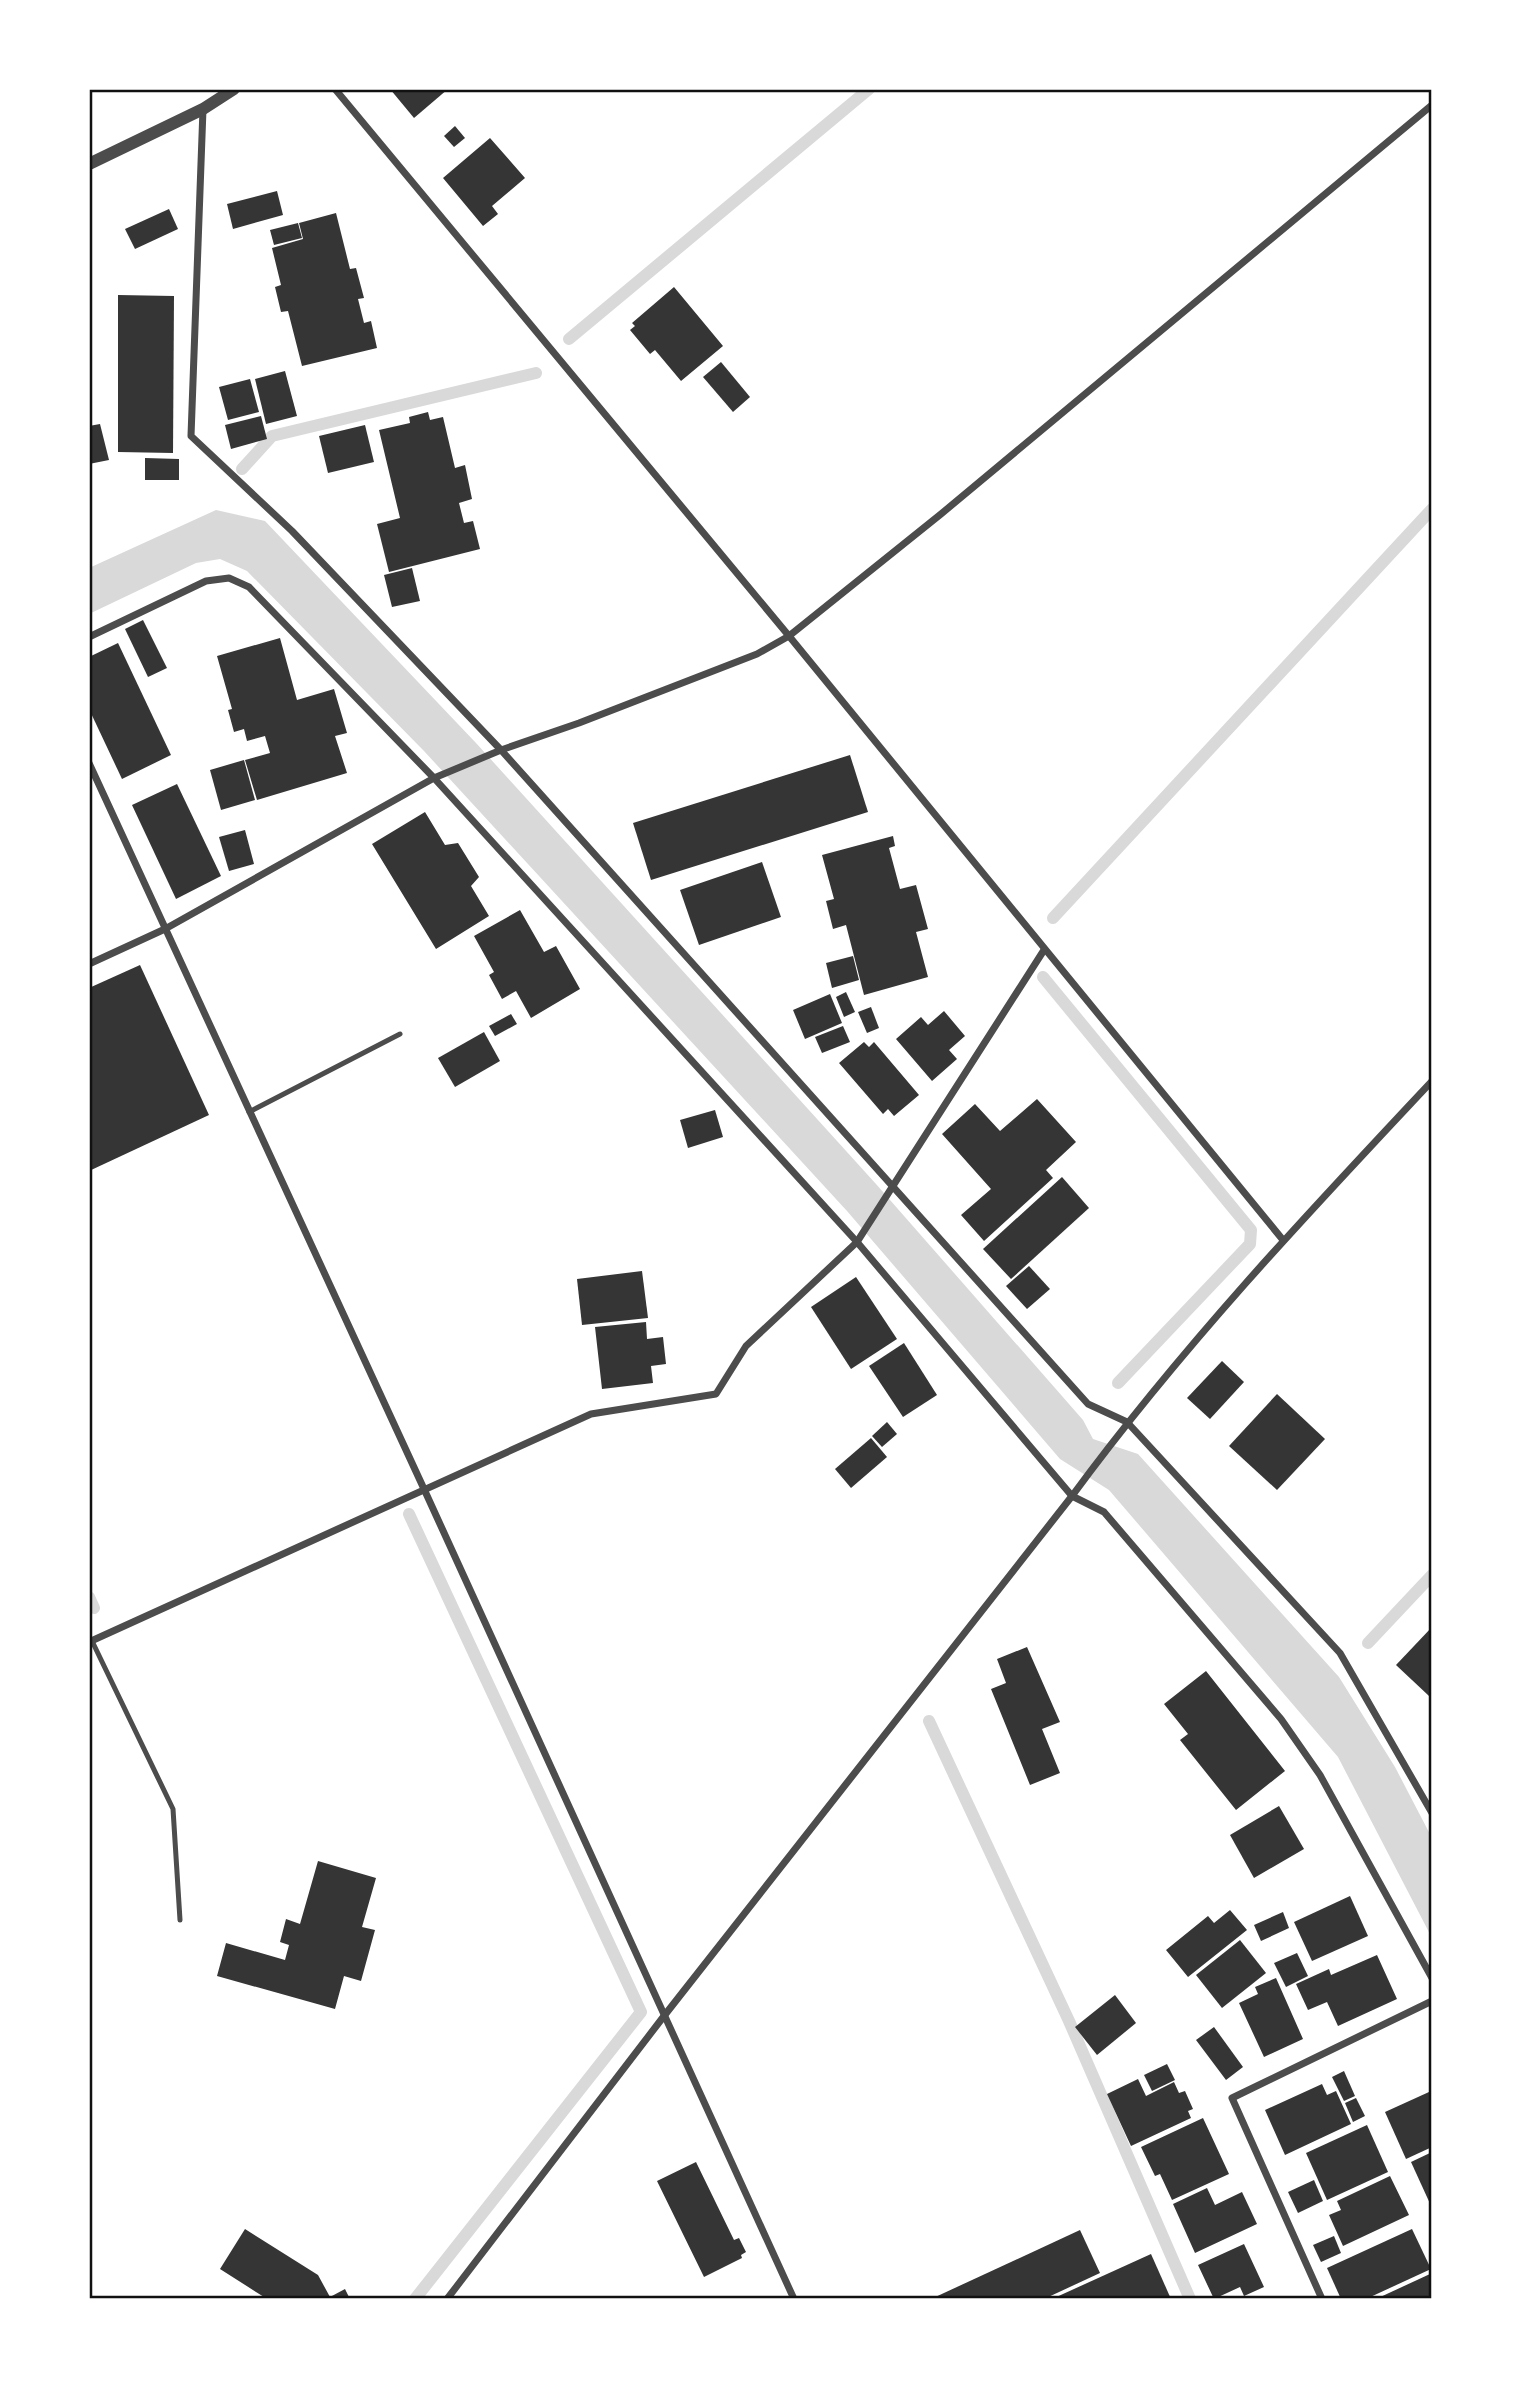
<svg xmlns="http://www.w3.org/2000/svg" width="1521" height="2388" font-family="Roboto,sans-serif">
	<rect width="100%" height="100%" fill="#fff"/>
	<polygon fill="#d9d9d9" points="216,510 265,521 476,743 876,1184 1083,1420 1093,1439 1138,1454 1339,1677 1395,1767 1432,1838 1432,1938 1338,1757 1109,1490 1060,1459 847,1211 424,751 247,571 220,559 196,563 89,614 89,568"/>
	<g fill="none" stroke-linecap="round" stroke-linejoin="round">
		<g stroke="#d9d9d9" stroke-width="12">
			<polyline points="569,339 869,89"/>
			<polyline points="242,469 272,436 536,373"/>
			<polyline points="1053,918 1432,509"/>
			<polyline points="1043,977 1251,1230 1250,1244 1118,1383"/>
			<polyline points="409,1514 641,2012 415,2299"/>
			<polyline points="89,1597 94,1608"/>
			<polyline points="1368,1643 1432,1575"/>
			<polyline points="929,1721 1069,2021 1190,2299"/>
		</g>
	</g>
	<g fill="#353535">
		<polygon points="390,89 448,89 414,118"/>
		<polygon points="455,126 465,138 454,147 444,136"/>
		<polygon points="490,138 525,178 492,206 498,214 483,226 443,178"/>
		<polygon points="277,191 283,215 233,229 227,204"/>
		<polygon points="169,209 178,229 135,249 125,229"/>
		<polygon points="336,213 350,269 356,268 364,298 358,299 364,323 371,321 377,348 302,366 288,311 281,312 275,287 281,285 272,248 303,239 299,223"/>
		<polygon points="298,223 302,238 274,245 270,230"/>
		<polygon points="674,287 723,346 681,381 655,350 650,354 630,330 635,326 632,323"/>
		<polygon points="118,295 174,296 173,453 118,452"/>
		<polygon points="721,362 750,397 733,412 703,377"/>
		<polygon points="285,371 297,416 266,424 255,379"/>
		<polygon points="250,379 259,412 228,420 219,387"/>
		<polygon points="428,412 430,420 443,417 455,468 465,465 472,499 459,503 464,523 473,521 480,549 389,572 377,524 400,518 379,430 410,423 409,417"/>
		<polygon points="261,416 267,439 231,449 225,425"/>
		<polygon points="100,424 109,460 89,464 89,426"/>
		<polygon points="365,425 374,462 328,473 319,436"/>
		<polygon points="145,458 179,459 179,480 145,480"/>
		<polygon points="412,568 420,601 392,607 384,575"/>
		<polygon points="143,620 167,668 148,677 125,629"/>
		<polygon points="280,638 297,700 334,689 347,733 335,736 347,773 257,800 245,760 270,753 265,736 247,741 244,729 234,732 228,710 232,709 217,656"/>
		<polygon points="118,643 171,755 122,779 89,709 89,657"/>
		<polygon points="850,755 868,812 651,880 633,823"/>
		<polygon points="244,760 255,800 221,810 210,770"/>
		<polygon points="177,784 221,876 176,899 132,805"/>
		<polygon points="425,812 445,845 458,843 479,877 471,886 489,916 436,949 372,844"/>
		<polygon points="245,830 254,864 229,871 219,837"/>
		<polygon points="893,836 895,846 889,848 900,889 916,885 928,929 916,932 928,977 864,995 846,925 833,929 826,901 834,899 822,855"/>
		<polygon points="762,862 781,917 699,945 680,890"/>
		<polygon points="520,910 544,952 556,946 580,989 531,1018 516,991 502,999 489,975 494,972 474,936"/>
		<polygon points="853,956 859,980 832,988 826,963"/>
		<polygon points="140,965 209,1115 89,1171 89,988"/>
		<polygon points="846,992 855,1012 844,1017 836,997"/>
		<polygon points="830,994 842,1023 805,1039 793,1010"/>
		<polygon points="871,1007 879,1028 867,1033 858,1012"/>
		<polygon points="944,1011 965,1036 949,1050 957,1059 932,1081 896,1039 921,1017 928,1025"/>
		<polygon points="511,1014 517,1024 495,1036 489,1026"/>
		<polygon points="843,1026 850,1042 822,1053 815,1037"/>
		<polygon points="484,1032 500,1061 455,1087 438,1058"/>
		<polygon points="864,1042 869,1047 874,1042 919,1095 894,1116 888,1109 883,1114 839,1063"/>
		<polygon points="1037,1099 1076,1142 1046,1170 1053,1178 984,1241 961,1215 991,1189 942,1134 975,1104 1000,1131"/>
		<polygon points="715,1110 723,1137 688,1148 680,1120"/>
		<polygon points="1062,1177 1089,1208 1011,1279 983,1249"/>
		<polygon points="1029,1266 1050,1289 1027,1309 1006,1286"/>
		<polygon points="642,1271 648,1318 582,1325 577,1279"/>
		<polygon points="856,1277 897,1339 851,1369 811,1307"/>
		<polygon points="646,1322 647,1339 663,1337 666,1364 651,1366 653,1383 602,1389 595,1327"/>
		<polygon points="904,1343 937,1395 903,1417 869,1366"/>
		<polygon points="1222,1361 1244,1382 1210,1419 1187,1398"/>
		<polygon points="1277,1394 1325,1439 1277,1490 1229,1446"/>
		<polygon points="887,1422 897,1434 882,1447 872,1436"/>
		<polygon points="871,1438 887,1457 851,1488 835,1469"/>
		<polygon points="1432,1627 1432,1693 1429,1696 1396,1665"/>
		<polygon points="1027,1647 1060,1722 1042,1729 1060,1773 1030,1785 991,1689 1006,1683 997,1659"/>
		<polygon points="1206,1671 1285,1771 1236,1810 1180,1740 1188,1734 1164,1704"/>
		<polygon points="1279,1806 1304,1849 1254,1878 1230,1835"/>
		<polygon points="318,1861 376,1878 362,1927 375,1930 361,1981 344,1976 335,2009 217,1976 226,1943 285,1960 289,1945 280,1942 286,1919 300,1924"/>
		<polygon points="1350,1896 1368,1936 1312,1961 1294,1922"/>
		<polygon points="1230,1910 1247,1930 1188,1977 1166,1950 1208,1916 1214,1923"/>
		<polygon points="1283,1912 1289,1928 1261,1941 1254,1925"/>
		<polygon points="1240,1940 1266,1973 1222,2008 1196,1975"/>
		<polygon points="1297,1953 1308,1976 1286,1987 1274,1963"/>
		<polygon points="1377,1955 1397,1999 1338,2026 1327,2002 1308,2010 1296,1984 1329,1969 1331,1975"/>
		<polygon points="1276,1978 1303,2039 1264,2057 1239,2003 1258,1994 1255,1987"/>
		<polygon points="1115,1995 1136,2023 1097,2055 1075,2027"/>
		<polygon points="1214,2027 1243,2067 1226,2080 1196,2040"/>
		<polygon points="1167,2064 1175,2080 1152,2091 1144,2075"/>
		<polygon points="1344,2071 1355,2096 1344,2101 1332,2077"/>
		<polygon points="1138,2079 1146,2096 1174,2082 1179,2093 1185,2091 1193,2109 1188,2111 1191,2118 1131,2146 1107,2094"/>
		<polygon points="1322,2084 1327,2095 1336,2091 1351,2124 1285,2155 1265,2110"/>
		<polygon points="1429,2092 1432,2097 1432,2147 1406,2159 1385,2112"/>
		<polygon points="1356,2098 1365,2116 1353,2122 1345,2103"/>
		<polygon points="1203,2118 1229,2174 1172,2200 1160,2174 1155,2176 1141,2147"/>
		<polygon points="1367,2125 1388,2172 1327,2200 1306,2153"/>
		<polygon points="1432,2152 1432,2208 1411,2162"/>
		<polygon points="696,2162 734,2240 739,2238 746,2252 741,2255 742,2258 704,2277 657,2181"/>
		<polygon points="1390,2176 1409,2215 1343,2246 1329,2215 1341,2210 1337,2201"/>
		<polygon points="1314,2180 1323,2201 1298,2213 1288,2192"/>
		<polygon points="1207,2188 1215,2205 1242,2192 1257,2224 1195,2253 1173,2204"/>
		<polygon points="245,2229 318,2275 330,2297 345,2289 350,2299 260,2299 264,2297 220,2269"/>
		<polygon points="1412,2229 1431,2269 1366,2299 1341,2299 1327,2268"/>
		<polygon points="1080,2230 1100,2273 1044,2299 931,2299"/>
		<polygon points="1334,2236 1341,2253 1321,2262 1313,2245"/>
		<polygon points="1244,2244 1264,2287 1244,2296 1240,2287 1214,2299 1198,2265"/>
		<polygon points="1151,2254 1171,2299 1052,2299"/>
		<polygon points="1430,2274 1432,2299 1376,2299"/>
	</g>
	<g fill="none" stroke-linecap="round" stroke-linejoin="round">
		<g stroke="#4c4c4c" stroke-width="5">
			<polyline points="249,1112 400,1034"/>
			<polyline points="92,1641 173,1809 180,1920"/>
		</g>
		<g stroke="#4c4c4c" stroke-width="7">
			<polyline points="335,89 789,636 1283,1240"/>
			<polyline points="203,109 191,436 292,531 501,750 1088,1404 1127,1422 1340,1653 1432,1813"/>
			<polyline points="89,637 206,581 229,578 249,587 434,778 857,1242 1072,1496 1104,1512 1281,1719 1320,1775 1432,1978"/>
			<polyline points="89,763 424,1489 794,2299"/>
			<polyline points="89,964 165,929 434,778 501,750 579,723 757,654 789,636 941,514 1432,105"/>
			<polyline points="89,1642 591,1414 716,1394 746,1346 857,1242 1044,950"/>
			<path d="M 447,2299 L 664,2016 L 1072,1496 C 1181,1348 1307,1214 1432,1081"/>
			<polyline points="1322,2299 1232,2098 1432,2001"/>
		</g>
		<polyline stroke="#4c4c4c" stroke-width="12" points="89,164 203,109 234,89"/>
	</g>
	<rect width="1521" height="2388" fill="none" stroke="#ffffff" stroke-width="182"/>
	<rect x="91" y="91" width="1339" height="2206" fill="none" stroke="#111" stroke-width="2.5"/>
</svg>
